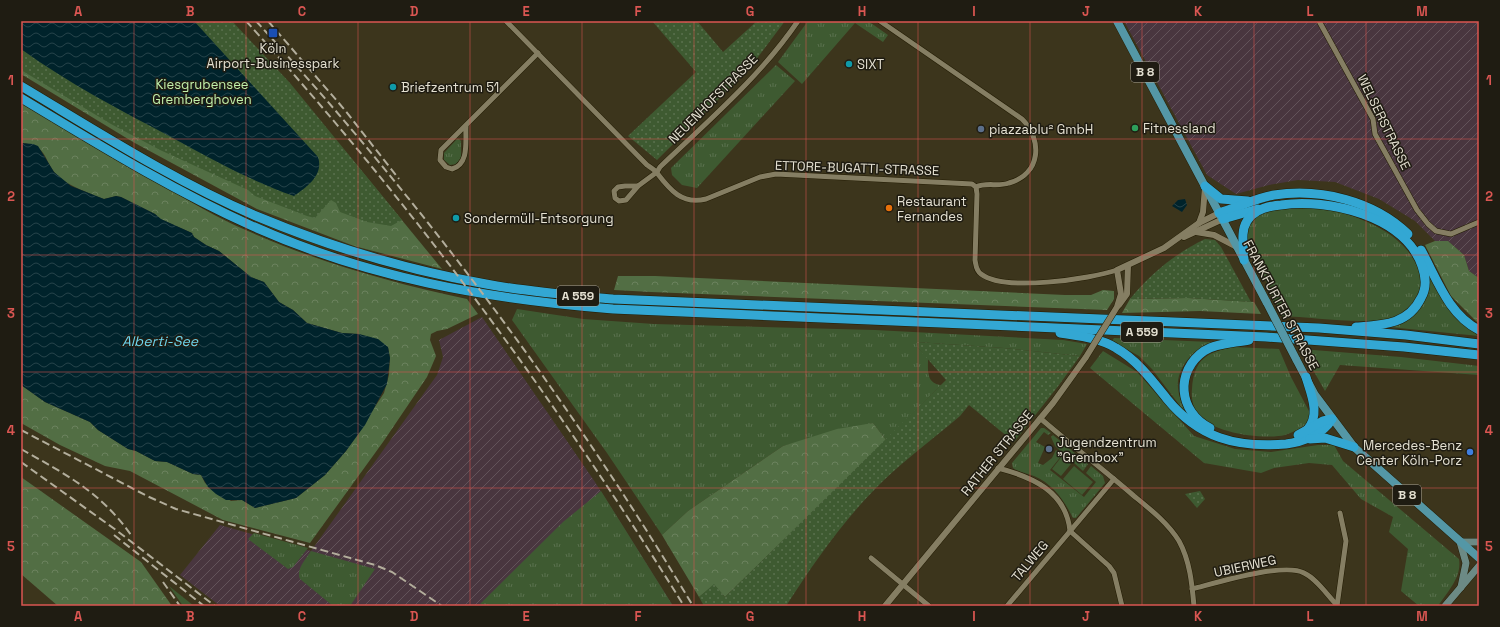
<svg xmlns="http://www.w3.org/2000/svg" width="1500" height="627" font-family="'Space Grotesk',sans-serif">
	<defs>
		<pattern id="industrial-furrows" width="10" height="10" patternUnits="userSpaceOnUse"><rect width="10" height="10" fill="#49363f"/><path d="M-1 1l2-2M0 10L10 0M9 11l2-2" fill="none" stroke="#63535a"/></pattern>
		<pattern id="grass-tufts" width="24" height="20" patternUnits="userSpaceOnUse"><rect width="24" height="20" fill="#3e5a31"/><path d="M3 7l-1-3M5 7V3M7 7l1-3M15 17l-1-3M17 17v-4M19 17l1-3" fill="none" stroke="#5a714e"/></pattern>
		<pattern id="forest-crowns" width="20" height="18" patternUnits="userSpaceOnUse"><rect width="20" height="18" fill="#526e44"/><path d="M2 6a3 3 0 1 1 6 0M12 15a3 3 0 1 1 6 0" fill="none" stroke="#6b825e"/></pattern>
		<pattern id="park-dots" width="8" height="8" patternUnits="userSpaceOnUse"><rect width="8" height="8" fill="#3e5a31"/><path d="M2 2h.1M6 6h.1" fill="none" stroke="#5a714e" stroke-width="1.8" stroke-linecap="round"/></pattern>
		<pattern id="water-waves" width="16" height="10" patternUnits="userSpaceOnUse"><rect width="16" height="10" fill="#00232b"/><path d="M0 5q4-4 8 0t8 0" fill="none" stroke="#254349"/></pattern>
	</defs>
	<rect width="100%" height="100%" fill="#3c351c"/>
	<g fill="url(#industrial-furrows)">
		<polygon points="1124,21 1479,21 1479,278 1469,271 1464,255 1448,241 1435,241 1415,221 1379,199 1335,182 1298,180 1269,185 1236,194 1207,175"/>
		<polygon points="482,317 595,482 673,606 220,606 180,575 220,525 311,551 437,375 443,357 439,340"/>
	</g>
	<g fill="url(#grass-tufts)">
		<polygon points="808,21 868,21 888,35 883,42 855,23 802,84 778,62"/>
		<polygon points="776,65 795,81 697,188 682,185 672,175 671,168"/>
		<polygon points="457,139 459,139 461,141 461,158 456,164 450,165 444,160 444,153"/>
		<path d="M 1315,207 C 1351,213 1397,228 1415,262 C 1420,271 1423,282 1419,292 C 1415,303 1406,313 1395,317 C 1368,326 1312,317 1282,316 L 1276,303 L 1274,304 L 1270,289 L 1248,248 L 1246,238 L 1248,228 L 1259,214 L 1274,210 Z"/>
		<polygon points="1430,272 1479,334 1479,336 1389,327 1406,320"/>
		<path d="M 517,309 L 583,319 L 654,324 L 875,330 L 1063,340 L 1087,344 L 1080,356 L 1004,348 L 917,342 L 918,348 L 928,358 C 928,371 926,383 941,385 L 886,440 L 873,423 L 783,446 L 688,511 L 662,535 L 607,453 L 512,320 Z"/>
		<path d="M 1114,338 L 1212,342 C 1194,348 1176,368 1178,388 C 1179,398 1183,406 1187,415 L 1152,369 L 1139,356 L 1112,341 Z"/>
		<path d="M 1234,347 L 1279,349 L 1291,377 L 1310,413 L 1309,422 C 1301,428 1294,432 1285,435 C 1263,440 1213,433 1198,415 C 1193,408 1191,397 1192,389 C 1194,359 1207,352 1234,347 Z"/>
		<polygon points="1301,349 1401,357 1479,366 1479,375 1340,365 1325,391"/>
		<path d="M 1103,351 L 1137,372 L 1194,436 L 1235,449 L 1271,452 L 1318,445 L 1334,445 L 1343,461 L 1459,559 C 1462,577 1448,591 1438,606 L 1419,606 L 1401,591 L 1408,549 L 1389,532 L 1393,517 L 1361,499 L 1332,465 L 1309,463 L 1274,468 L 1261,473 L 1204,463 L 1090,368 Z"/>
		<path d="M 1041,428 L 1044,428 L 1051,433 L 1048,435 L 1044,432 L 1036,442 L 1045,447 L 1038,463 L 1043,465 L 1052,458 L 1056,450 L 1062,455 L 1050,470 L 1084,497 L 1096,482 L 1086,473 L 1091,466 L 1103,476 L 1105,483 L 1076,518 L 1073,518 C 1064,500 1053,484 1034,476 C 1027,473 1019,472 1013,468 L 1012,463 Z"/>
		<polygon points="1053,435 1088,464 1083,471 1055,446 1051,437"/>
		<polygon points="601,491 673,606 497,606 480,604 563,522"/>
		<polygon points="254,533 308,548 293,567 288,569 248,539"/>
		<path d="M 311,551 L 375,569 L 350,606 L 333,606 L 300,579 C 296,569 306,559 311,551 Z"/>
		<polygon points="169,586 194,606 183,606"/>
	</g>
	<g fill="url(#forest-crowns)">
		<polygon points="244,34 351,158 442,269 354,246 257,209 133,142 21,74 21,49"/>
		<path d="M 21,103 C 67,130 113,158 160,184 C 188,200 217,218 248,231 C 318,262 392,283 467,299 L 478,314 L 447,329 L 437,331 L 431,334 L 430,340 L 436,356 L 427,377 L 383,442 L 310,543 L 223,520 L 130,471 L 105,466 L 60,445 L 21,423 L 21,385 L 45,402 L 90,422 L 98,430 L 128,449 L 136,451 L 155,461 L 167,462 L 193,474 L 201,475 L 205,483 L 231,501 L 242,500 L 255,508 L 296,498 L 325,475 L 346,451 L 384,393 L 389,375 L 390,358 L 388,347 L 359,334 L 342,333 L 307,323 L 293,310 L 279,302 L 264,282 L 251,277 L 219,251 L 206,245 L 194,237 L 192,233 L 160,219 L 155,214 L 121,197 L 116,196 L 104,199 C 93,195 68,185 60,178 C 42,162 50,145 21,143 Z"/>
		<polygon points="1435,241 1448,241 1464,255 1469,271 1479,278 1479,324 1451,296 1425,245"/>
		<polygon points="618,276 655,276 1065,295 1091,295 1103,290 1114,291 1114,299 1107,310 651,292 614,290"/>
		<polygon points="1188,298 1254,302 1261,314 1200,311 1122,313 1130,299"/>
		<polygon points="873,423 886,440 725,597 714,585 699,597 662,535 688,511 783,446 837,429"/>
		<polygon points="21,477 141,562 172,606 58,606 21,574"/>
	</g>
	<g fill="url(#park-dots)">
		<polygon points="21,21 232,21 290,83 402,220 391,226 367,222 340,212 336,203 331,200 315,218 307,216 255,196 248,190 160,150 111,124 21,70"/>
		<polygon points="652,21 697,21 723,52 757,21 785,21 749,69 657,160 628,136 696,72"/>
		<path d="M 1205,239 L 1215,240 L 1221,247 L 1251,302 L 1188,298 L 1130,299 C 1150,274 1176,253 1205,239 Z"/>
		<path d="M 917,342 L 1004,348 L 1080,356 L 1059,385 L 1014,442 L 969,405 L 960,416 C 934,438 907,458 883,481 C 845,518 815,561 786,606 L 704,606 L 699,597 L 714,584 L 725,597 L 946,380 L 918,348 Z"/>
		<polygon points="1200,491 1205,499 1197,508 1185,494"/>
	</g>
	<g fill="#3e5a31">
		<polygon points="1062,456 1071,464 1061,476 1052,469"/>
		<polygon points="1074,466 1093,482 1082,495 1063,479"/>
	</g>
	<g fill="url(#water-waves)">
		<path d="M 21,21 L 194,21 L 318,157 C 324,175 307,187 294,196 C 251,181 211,159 171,137 C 120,110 68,83 21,49 Z"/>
		<polygon points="21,143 33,144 38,146 54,172 71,186 104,199 116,196 121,197 155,214 161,219 192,233 194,237 206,245 219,251 251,277 264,282 279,302 293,310 307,323 342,333 359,334 378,339 388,347 390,358 387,384 365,425 346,451 325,475 296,498 255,508 242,500 226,500 216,494 208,487 201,475 193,474 167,462 155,461 136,451 128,449 98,430 90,422 45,402 21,385"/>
		<polygon points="1185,199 1187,205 1182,212 1172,206 1178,200"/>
	</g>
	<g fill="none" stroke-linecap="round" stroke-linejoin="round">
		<g stroke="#231c04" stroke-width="6">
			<g id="minor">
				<path d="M 506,21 L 647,165 C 650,167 655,170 657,173 C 670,190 682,205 706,199 L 760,177 L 776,174 L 972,184 L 976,187 L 977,194 L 975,260 C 976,265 976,271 981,274 C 1004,292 1090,279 1117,270"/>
				<path d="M 880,21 L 1022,119 C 1043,140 1041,174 1009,183 C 998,187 986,182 976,187"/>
				<polyline points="1319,21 1373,119 1375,134 1417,210 1428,224 1436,231 1451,234 1479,222"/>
				<path d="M 466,126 C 465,140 470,164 452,169 L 446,167 L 440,160 L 441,150 L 538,53"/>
				<polygon points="625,186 638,186 626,200 619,201 615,198 614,191 618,187"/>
				<path d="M 638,186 L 657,172 L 660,167 C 708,121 760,77 798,21"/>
				<path d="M 1040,418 C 1071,445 1103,469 1134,496 C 1150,509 1168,523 1179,541 C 1190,561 1192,584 1194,606"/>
				<path d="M 998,468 C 1032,477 1066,491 1070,531"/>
				<polyline points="1070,531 1109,566 1114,573 1122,606"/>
				<polyline points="871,558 929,606"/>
				<path d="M 1192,589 C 1216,583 1284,562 1304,573 C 1317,579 1327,595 1337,605"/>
				<polyline points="1007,606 1114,479"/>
				<polyline points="1337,606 1346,541 1340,513"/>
			</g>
		</g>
		<g stroke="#231c04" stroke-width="7">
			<g id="tertiary">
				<polyline points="1199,223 1203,212 1205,187"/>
				<polyline points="1196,232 1214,235 1237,247"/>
				<polyline points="1184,237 1223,219"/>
				<polyline points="1119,305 1127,294 1128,266"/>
				<polyline points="1117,307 1121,294 1117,270 1164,248 1199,223 1219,213"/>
				<polyline points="885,606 1053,403 1086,357"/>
			</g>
		</g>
		<g stroke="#231c04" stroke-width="8">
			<g id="secondary">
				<polyline points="1461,587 1466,563 1460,542 1479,542"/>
				<polyline points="1445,606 1479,566"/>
			</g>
		</g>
		<g stroke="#231c04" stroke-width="9">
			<g id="primary">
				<polyline points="1117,21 1267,303"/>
				<polyline points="1296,359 1315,395 1354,447 1479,558"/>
			</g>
		</g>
		<g stroke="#231c04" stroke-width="10">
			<g id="motorway">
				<path d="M 21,86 C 98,132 174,181 256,216 C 330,247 407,270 486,284 C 528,292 571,295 613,299 L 1319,328 L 1406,335 L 1479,344"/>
				<path d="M 21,98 C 96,143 170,189 250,225 C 367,278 487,299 613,309 L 1266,337 L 1404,347 L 1479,355"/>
				<polyline points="1205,186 1221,199 1248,201"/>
				<path d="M 1219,213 C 1237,208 1255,198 1274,195 C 1321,188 1374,201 1408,234"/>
				<polyline points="1223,219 1258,209"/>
				<path d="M 1421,250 C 1437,279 1448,314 1479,330"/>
				<path d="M 1244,260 C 1244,247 1240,232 1247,221 C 1254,209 1268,206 1281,205 C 1328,198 1405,216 1422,266 C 1426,277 1427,288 1421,298 C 1408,325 1382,325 1356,327"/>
				<path d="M 1060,333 C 1078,336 1100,338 1116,348 C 1137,360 1152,380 1167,399 C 1199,438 1236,448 1286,444 C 1302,442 1324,434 1332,419"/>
				<path d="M 1306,377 C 1311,394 1321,415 1307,430"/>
				<path d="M 1210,428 C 1178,412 1175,371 1204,351 C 1216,343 1235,343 1249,340"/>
				<polyline points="1298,435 1323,421 1332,419"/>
				<polyline points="1310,439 1325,438 1354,447"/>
			</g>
		</g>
		<use href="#minor" stroke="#857e63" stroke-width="5"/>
		<use href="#tertiary" stroke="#857e63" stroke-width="6"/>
		<use href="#secondary" stroke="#6c8a85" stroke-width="7"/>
		<use href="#primary" stroke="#5497a6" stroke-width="8"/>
		<use href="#motorway" stroke="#33a7d3" stroke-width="9"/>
		<g stroke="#b3ae9c" stroke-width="2" stroke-dasharray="8 4" stroke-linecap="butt">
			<path d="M 246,21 C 411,202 555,398 684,606"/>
			<path d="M 256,21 C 420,200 568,397 693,606"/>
			<polyline points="268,21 344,109 399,179"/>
			<polyline points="21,430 147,496 176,509 375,565 392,572 442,606"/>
			<path d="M 21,449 C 65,474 101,492 131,535"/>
			<polyline points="21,462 116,530 215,606"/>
			<polyline points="114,535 204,606"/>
			<polyline points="163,582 180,606"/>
		</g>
		<g stroke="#231c04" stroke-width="7" stroke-linecap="butt">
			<polyline id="tertiary-bridge" points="1086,357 1117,307"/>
		</g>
		<g stroke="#231c04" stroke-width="9" stroke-linecap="butt">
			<polyline id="primary-bridge" points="1267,303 1296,359"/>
		</g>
		<use href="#tertiary-bridge" stroke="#857e63" stroke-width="6"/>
		<use href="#primary-bridge" stroke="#5497a6" stroke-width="8"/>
	</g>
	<path fill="none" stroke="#da5652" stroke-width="1" stroke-opacity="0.55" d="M 134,21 L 134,606M 246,21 L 246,606M 358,21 L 358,606M 470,21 L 470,606M 582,21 L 582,606M 694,21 L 694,606M 806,21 L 806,606M 918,21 L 918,606M 1030,21 L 1030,606M 1142,21 L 1142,606M 1254,21 L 1254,606M 1366,21 L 1366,606M 21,139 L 1479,139M 21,255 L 1479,255M 21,372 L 1479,372M 21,488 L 1479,488"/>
	<rect fill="#1a4fb4" stroke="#1f1c12" stroke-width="1.5" x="268" y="28" width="10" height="10" rx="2"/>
	<g fill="#0f9aa8" stroke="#1f1c12" stroke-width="1.5">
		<circle cx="849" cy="64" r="4"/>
		<circle cx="393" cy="87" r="4"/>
		<circle cx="456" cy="218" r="4"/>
	</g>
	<circle fill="#2e9e5b" stroke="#1f1c12" stroke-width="1.5" cx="1135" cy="128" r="4"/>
	<g fill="#5c6f8a" stroke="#1f1c12" stroke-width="1.5">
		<circle cx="981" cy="129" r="4"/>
		<circle cx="1049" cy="449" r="4"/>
	</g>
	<circle fill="#e8710a" stroke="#1f1c12" stroke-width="1.5" cx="889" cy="208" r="4"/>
	<circle fill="#3f7fe0" stroke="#1f1c12" stroke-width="1.5" cx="1470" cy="452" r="4"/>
	<g text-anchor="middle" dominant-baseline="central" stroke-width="3" stroke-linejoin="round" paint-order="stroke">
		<g fill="#1f1c12" stroke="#a9a598" stroke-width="1">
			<rect x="1131" y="62" width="28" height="20" rx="3"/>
			<rect x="557" y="286" width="42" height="20" rx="3"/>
			<rect x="1121" y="322" width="42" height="20" rx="3"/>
			<rect x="1393" y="485" width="28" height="20" rx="3"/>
		</g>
		<g font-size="12" font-weight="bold" fill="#e4e0d1">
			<text x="1145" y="72">B 8</text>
			<text x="578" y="296">A 559</text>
			<text x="1142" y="332">A 559</text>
			<text x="1407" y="495">B 8</text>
		</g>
		<g font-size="13" fill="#e4e0d1" stroke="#1f1c12" text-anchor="start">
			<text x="273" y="48" text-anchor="middle">Köln<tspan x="273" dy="15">Airport-Businesspark</tspan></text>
			<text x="857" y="64">SIXT</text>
			<text x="401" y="87">Briefzentrum 51</text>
			<text x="1143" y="128">Fitnessland</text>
			<text x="989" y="129">piazzablu² GmbH</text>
			<text x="897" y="201">Restaurant<tspan x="897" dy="15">Fernandes</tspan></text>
			<text x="464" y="218">Sondermüll-Entsorgung</text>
			<text x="1057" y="442">Jugendzentrum<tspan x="1057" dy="15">"Grembox"</tspan></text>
			<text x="1462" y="445" text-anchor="end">Mercedes-Benz<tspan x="1462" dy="15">Center Köln-Porz</tspan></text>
		</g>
		<g font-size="13" fill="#c1f0ab" stroke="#1f1c12">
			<text x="202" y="84">Kiesgrubensee<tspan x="202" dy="15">Gremberghoven</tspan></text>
		</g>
		<g font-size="13" fill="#e4e0d1" stroke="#1f1c12">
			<text transform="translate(713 99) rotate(-45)">NEUENHOFSTRASSE</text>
			<text transform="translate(1384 122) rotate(64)">WELSERSTRASSE</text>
			<text transform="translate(857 168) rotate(2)">ETTORE-BUGATTI-STRASSE</text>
			<text transform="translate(1281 305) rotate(62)">FRANKFURTER STRASSE</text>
			<text transform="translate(997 453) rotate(-51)">RATHER STRASSE</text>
			<text transform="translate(1030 561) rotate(-50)">TALWEG</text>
			<text transform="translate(1245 566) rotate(-12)">UBIERWEG</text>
		</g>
		<g font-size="14" font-style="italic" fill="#6dd5ed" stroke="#1f1c12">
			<text x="160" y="341">Alberti-See</text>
		</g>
	</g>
	<rect width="1500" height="627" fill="none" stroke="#1f1c12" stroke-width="44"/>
	<rect x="22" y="22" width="1456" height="583" fill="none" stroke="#da5652" stroke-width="1.5"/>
	<g font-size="13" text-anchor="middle" font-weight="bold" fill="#da5652">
		<text x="78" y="16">A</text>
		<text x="190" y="16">B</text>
		<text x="302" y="16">C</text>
		<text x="414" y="16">D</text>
		<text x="526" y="16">E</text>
		<text x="638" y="16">F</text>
		<text x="750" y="16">G</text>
		<text x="862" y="16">H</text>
		<text x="974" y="16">I</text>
		<text x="1086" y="16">J</text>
		<text x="1198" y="16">K</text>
		<text x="1310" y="16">L</text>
		<text x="1422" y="16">M</text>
		<text x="11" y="85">1</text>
		<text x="1489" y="85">1</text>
		<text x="11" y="201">2</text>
		<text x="1489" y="201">2</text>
		<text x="11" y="318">3</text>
		<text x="1489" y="318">3</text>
		<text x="11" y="435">4</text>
		<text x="1489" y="435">4</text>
		<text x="11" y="551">5</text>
		<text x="1489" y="551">5</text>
		<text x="78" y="621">A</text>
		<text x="190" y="621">B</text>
		<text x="302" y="621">C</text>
		<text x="414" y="621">D</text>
		<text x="526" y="621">E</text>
		<text x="638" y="621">F</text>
		<text x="750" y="621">G</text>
		<text x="862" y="621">H</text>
		<text x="974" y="621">I</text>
		<text x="1086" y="621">J</text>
		<text x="1198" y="621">K</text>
		<text x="1310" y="621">L</text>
		<text x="1422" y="621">M</text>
	</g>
</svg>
